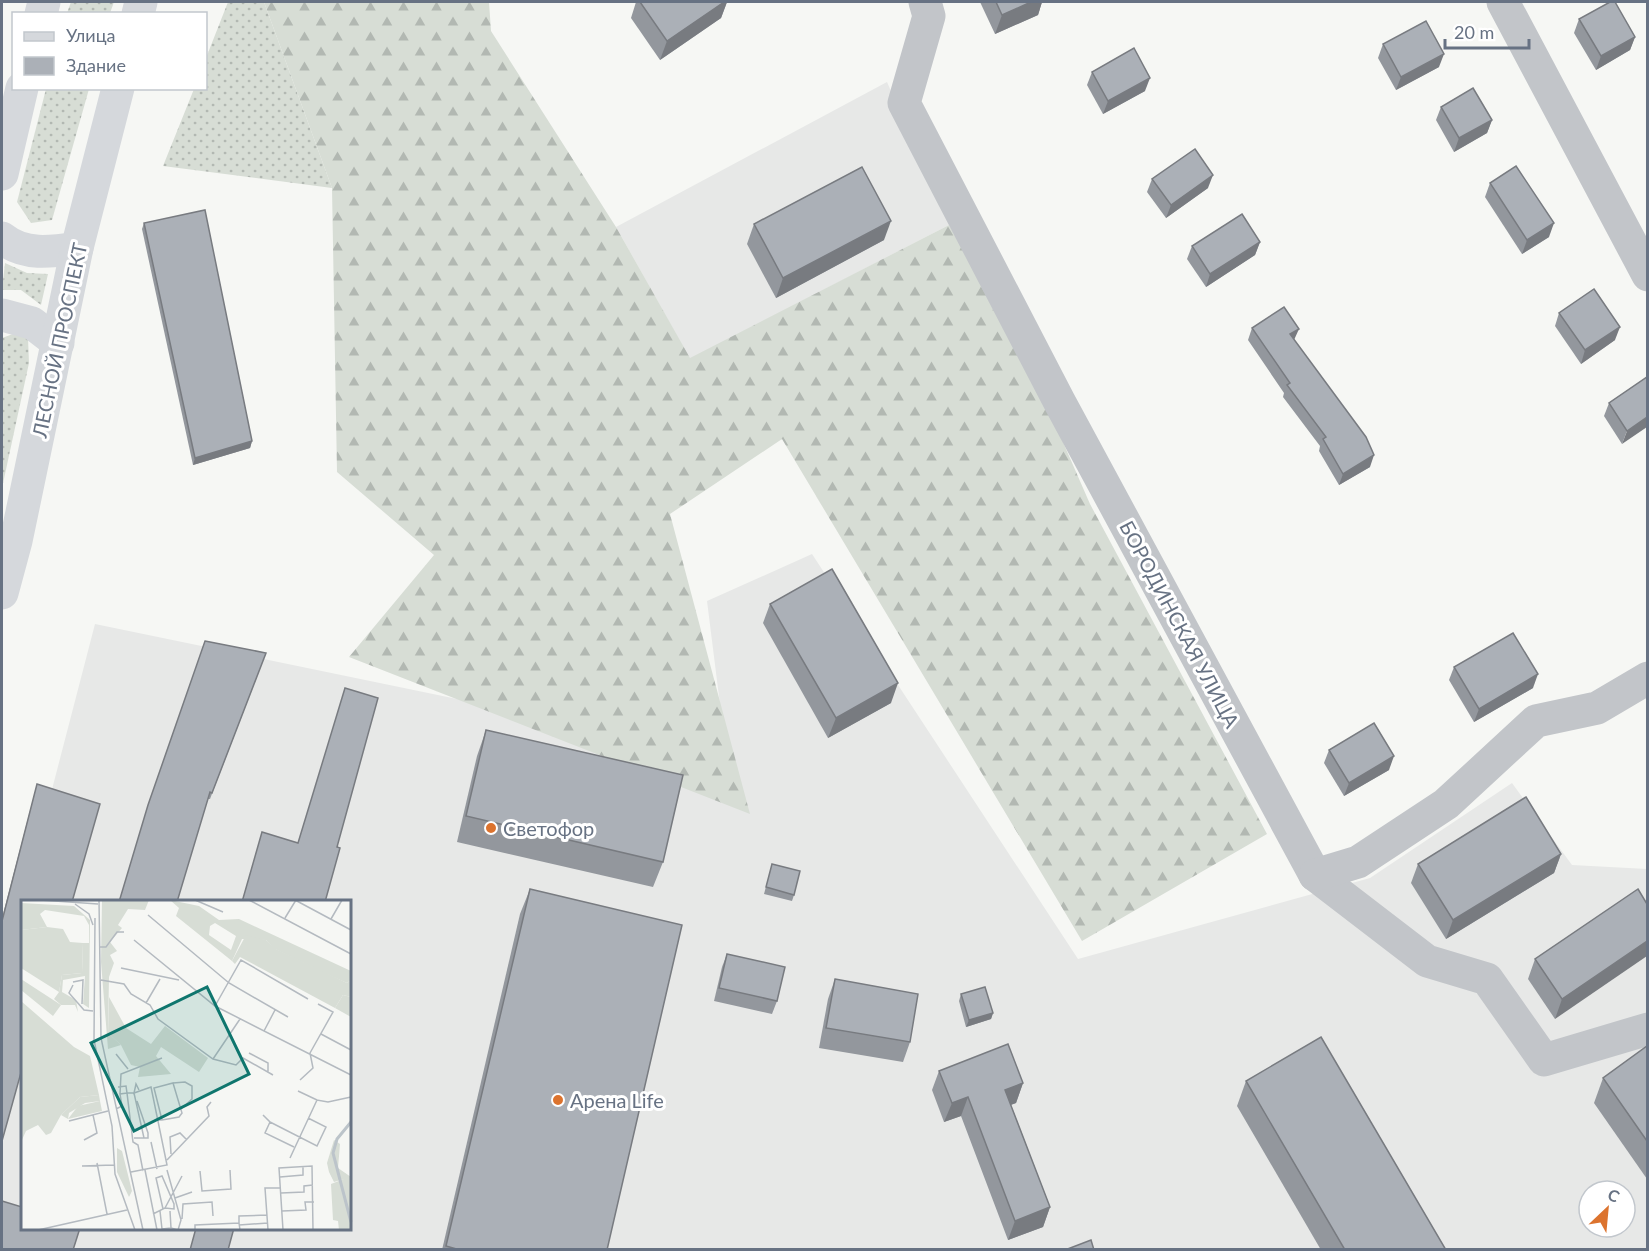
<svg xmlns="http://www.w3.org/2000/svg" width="1649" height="1251" font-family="Lato,sans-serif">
	<defs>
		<pattern id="grass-dots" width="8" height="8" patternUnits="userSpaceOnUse" patternTransform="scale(1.5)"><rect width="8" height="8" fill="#d7ddd5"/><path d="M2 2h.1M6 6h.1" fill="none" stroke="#b2b8b2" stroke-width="1.8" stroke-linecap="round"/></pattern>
		<pattern id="forest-firs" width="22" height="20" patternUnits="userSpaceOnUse" patternTransform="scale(1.5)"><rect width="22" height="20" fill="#d7ddd5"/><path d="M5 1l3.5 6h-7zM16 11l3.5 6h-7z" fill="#b2b8b2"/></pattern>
	</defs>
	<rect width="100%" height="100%" fill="#f6f7f4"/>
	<g fill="#e7e8e7" fill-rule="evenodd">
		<polygon points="887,82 949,225 690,359 616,227"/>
		<path d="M 812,554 L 1078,959 L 1370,878 L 1512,783 L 1572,865 L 1647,869 L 1647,1249 L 2,1250 L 2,985 L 22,904 L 22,1228 L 350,1228 L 350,902 L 23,901 L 95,624 L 462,700 L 730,784 L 707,601 ZM 1589,1191 L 1625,1191 L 1625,1227 L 1589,1227 Z"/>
	</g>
	<g fill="url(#grass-dots)">
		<polygon points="71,2 114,2 110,13 67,13"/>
		<polygon points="228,2 264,2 332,188 163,166 194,89 206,88 206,58"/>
		<polygon points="46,89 89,89 52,220 31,223 17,202"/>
		<polygon points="5,263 27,273 48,274 41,305 21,290 2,290"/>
		<polygon points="13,334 28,338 29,363 2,488 2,338"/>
	</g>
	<polygon fill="url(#forest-firs)" points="264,2 489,2 491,31 616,227 690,358 949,225 1035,378 1090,504 1267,834 1082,941 782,439 670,514 750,814 349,657 434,555 337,472 332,188"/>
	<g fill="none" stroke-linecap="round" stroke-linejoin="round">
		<g stroke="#c2c5c9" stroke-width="33">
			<polyline points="925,2 929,16 904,103 1059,401 1315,875 1427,961 1487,979 1544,1060 1648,1029"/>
			<polyline points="1503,2 1648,275"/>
			<polyline points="1315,875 1358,862 1446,804 1536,721 1597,708 1648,678"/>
		</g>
		<g stroke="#d5d8dc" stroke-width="33">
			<polyline points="41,14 44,2"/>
			<polyline points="138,14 141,2"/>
			<polyline points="2,174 22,88"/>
			<path d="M 2,238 C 24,256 51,252 77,248"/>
			<polyline points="2,315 32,323 58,343"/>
			<polyline points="2,593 16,541 77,248 118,88"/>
		</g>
	</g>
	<g fill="#93979d">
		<polygon points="636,2 727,2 721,18 660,60 631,18"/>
		<polygon points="980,2 1042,2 1038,15 995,34"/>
		<polygon points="1579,19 1635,37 1630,50 1596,70 1574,33"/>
		<polygon points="1383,44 1439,67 1396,90 1378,58"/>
		<polygon points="1092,72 1145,91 1103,114 1087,85"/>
		<polygon points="1441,107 1492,120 1487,133 1454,152 1436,120"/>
		<polygon points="1152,179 1208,188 1166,218 1147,192"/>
		<polygon points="1490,183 1549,237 1522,254 1485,197"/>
		<polygon points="144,223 252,441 250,448 193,465 142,229"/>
		<polygon points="754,224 884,240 776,298 747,244"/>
		<polygon points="1260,242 1255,255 1206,287 1187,259 1192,246"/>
		<polygon points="1559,313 1615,340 1581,364 1555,326"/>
		<polygon points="1252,328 1294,340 1370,467 1339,485 1319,451 1320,446 1283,397 1284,393 1248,340"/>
		<polygon points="1647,377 1622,444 1604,416 1609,403"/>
		<polygon points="770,604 891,703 828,738 763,623"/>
		<polygon points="205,641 266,653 210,799 208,799"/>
		<polygon points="1454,667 1533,688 1474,722 1449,680"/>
		<polygon points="486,730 663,862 653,887 457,842 477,756"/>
		<polygon points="1329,750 1389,770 1344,796 1324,763"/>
		<polygon points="37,784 2,1141 2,918"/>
		<polygon points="1561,854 1554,873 1446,939 1411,883 1418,864"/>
		<polygon points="772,864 794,895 792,901 764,894"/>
		<polygon points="530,889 607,1250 442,1250 520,914"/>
		<polygon points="1647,904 1555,1019 1528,979 1535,959"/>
		<polygon points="727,954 777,1001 772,1014 714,1001 722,967"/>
		<polygon points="835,979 910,1042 903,1062 819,1048 828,999"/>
		<polygon points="961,994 993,1013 991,1019 966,1027 959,1001"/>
		<polygon points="1647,1046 1647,1179 1594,1103 1603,1078"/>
		<polygon points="939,1071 1023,1083 1016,1103 1011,1105 1050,1207 1043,1227 1008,1240 961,1116 944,1122 932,1090"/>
		<polygon points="1246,1081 1446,1250 1321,1250 1237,1106"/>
	</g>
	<g fill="#787b80">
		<polygon points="724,2 727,2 721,18 660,60 667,41"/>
		<polygon points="1031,2 1042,2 1038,15 995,34 1002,15"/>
		<polygon points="1635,37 1630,50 1596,70 1601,56"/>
		<polygon points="1444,54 1439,67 1396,90 1401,77"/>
		<polygon points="1150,78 1145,91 1103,114 1108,101"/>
		<polygon points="1492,120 1487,133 1454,152 1459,138"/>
		<polygon points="1213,175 1208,188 1166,218 1171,205"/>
		<polygon points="891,221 884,240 776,298 783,278"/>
		<polygon points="1554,223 1549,237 1522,254 1527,240"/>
		<polygon points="1260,242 1255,255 1206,287 1210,274"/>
		<polygon points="1620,327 1615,340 1581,364 1585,350"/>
		<polygon points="1299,329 1294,340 1290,334"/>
		<polygon points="1647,417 1647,427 1622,444 1627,431"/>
		<polygon points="252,441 250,448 193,465 195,458"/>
		<polygon points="1374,455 1370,467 1339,485 1343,474"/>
		<polygon points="1538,674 1533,688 1474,722 1479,709"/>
		<polygon points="898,683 891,703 828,738 836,718"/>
		<polygon points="1394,756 1389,770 1344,796 1349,783"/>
		<polygon points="1561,854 1554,873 1446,939 1453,920"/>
		<polygon points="1647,941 1647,956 1555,1019 1562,999"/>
		<polygon points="993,1013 991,1019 966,1027 969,1020"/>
		<polygon points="1023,1083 1016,1103 998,1109 1005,1090"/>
		<polygon points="968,1097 961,1116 944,1122 952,1103"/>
		<polygon points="1050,1207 1043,1227 1008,1240 1015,1221"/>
	</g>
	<g fill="#abb0b7" stroke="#787b80" stroke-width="1.5">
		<polygon points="640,2 724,2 667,41"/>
		<polygon points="996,2 1031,2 1002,15"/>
		<polygon points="1610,2 1615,2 1635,37 1601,56 1579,19"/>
		<polygon points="1426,21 1444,54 1401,77 1383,44"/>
		<polygon points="1134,48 1150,78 1108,101 1092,72"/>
		<polygon points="1473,88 1492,120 1459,138 1441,107"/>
		<polygon points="1195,149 1213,175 1171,205 1152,179"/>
		<polygon points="1516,166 1554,223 1527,240 1490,183"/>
		<polygon points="862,167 891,221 783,278 754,224"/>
		<polygon points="205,210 252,441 195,458 144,223"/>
		<polygon points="1242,214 1260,242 1210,274 1192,246"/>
		<polygon points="1594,289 1620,327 1585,350 1559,313"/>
		<polygon points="1284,307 1299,329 1290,334 1366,437 1374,455 1343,474 1323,439 1326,437 1287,385 1290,383 1252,328"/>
		<polygon points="1647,377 1647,417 1627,431 1609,403"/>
		<polygon points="832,569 898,683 836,718 770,604"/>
		<polygon points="1513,633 1538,674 1479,709 1454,667"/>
		<polygon points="205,641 266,653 212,793 210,792 177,902 119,902 148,805"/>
		<polygon points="345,688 378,698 337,847 340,848 325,902 242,902 262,832 298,843"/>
		<polygon points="1374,723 1394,756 1349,783 1329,750"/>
		<polygon points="486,730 683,775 663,862 466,816"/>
		<polygon points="37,784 100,804 72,902 22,902 22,1069 2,1141 2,921"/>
		<polygon points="1526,797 1561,854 1453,920 1418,864"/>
		<polygon points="772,864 800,871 794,895 766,887"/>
		<polygon points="530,889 682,925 607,1250 460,1250 446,1246"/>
		<polygon points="1638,889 1647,904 1647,941 1562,999 1535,959"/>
		<polygon points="727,954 785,967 777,1001 719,988"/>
		<polygon points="835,979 918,994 910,1042 826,1028"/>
		<polygon points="985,987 993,1013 969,1020 961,994"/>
		<polygon points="1321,1037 1446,1250 1345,1250 1246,1081"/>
		<polygon points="1008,1044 1023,1083 1005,1090 1050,1207 1015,1221 968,1097 952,1103 939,1071"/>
		<polygon points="1647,1046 1647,1141 1603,1078"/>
		<polygon points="2,1201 22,1207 22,1228 80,1228 73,1250 2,1250"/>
		<polygon points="196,1228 234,1228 228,1250 190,1250"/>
		<polygon points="1091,1240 1094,1250 1065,1250"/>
	</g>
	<g fill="#dc732e" stroke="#fff" stroke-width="2">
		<circle cx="491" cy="828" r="6"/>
		<circle cx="558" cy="1100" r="6"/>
	</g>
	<g text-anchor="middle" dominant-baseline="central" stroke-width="6" stroke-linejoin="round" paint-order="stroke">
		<g font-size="20" fill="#677283" stroke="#fff">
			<text transform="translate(59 340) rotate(-78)">ЛЕСНОЙ ПРОСПЕКТ</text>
			<text transform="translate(1180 624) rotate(62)">БОРОДИНСКАЯ УЛИЦА</text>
		</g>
		<g font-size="20" fill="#677283" stroke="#fff" text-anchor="start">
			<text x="503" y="828">Светофор</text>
			<text x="570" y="1100">Арена Life</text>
		</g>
	</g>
	<g transform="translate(21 900)">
		<rect width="330" height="330" fill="#f6f7f4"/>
		<path d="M 81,0 L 128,0 L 124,10 L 107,9 L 97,25 L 101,28 L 89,42 L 96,51 L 89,55 L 93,63 L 88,77 L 87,133 L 100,145 L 87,149 L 80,62 ZM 149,0 L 178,6 L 198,20 L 218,19 L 330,71 L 330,80 L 326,83 L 303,73 L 254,49 L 245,40 L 221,39 L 211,61 L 155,16 L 158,8 ZM 194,23 L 215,36 L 210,50 L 188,35 L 189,26 ZM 0,3 L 53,6 L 69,20 L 68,108 L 62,104 L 64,76 L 42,80 L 41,92 L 55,100 L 57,112 L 54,105 L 40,105 L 33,99 L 38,92 L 41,75 L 61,73 L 62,43 L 68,43 L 68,25 L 63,16 L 24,10 L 19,14 L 26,27 L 0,30 ZM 322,95 L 330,97 L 330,117 L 314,108 ZM 78,195 L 79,201 L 64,203 L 48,213 L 47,219 L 40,215 L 59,197 ZM 96,248 L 101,251 L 111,291 L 108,297 L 96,272 Z" fill="#d7ddd5" fill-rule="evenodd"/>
		<path d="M 26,27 L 42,29 L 49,42 L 62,43 L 61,73 L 41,75 L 38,92 L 0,68 L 0,30 ZM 225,35 L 245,40 L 255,49 L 326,83 L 330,80 L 330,97 L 322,95 L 314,108 L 219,57 L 214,64 L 211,61 ZM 0,79 L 40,105 L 32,116 L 0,90 ZM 88,97 L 105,128 L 130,144 L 144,126 L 187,158 L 178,172 L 140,147 L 135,156 L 150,174 L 117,177 L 119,167 L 110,165 L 100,145 L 87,133 ZM 0,101 L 53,147 L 69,156 L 78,195 L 59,197 L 40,215 L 30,233 L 25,235 L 17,225 L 5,231 L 0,242 ZM 79,201 L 81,211 L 47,219 L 57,206 Z" fill="#d7ddd5"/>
		<path d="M 313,240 L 319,244 L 317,268 L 330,277 L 330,330 L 318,330 L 317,321 L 312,320 L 310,284 L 323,279 L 313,282 L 308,272 L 306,263 Z" fill="#d7ddd5"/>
		<path fill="none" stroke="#bcc4ca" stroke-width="3" d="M 330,222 L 316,239 L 312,253 L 330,322"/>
		<path fill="none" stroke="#b4bac0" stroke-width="1.5" d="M 19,0 L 77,4M 78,0 L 80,138 L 122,330M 174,0 L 202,12M 228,0 L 330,54M 274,0 L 330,30M 54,4 L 68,14 L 72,25M 127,15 L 208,83 L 267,117M 74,18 L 73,140 L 91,226 L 94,274 L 114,330M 264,18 L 275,0M 310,19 L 321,0M 113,40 L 194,106 L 330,175M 79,47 L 85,47 L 96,32 L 103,32M 100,68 L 158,80M 80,80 L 103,84 L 110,94 L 129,105 L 137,119 L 192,159 L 215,165 L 222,158 L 252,175M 52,82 L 62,80 L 61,104M 52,85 L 48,93 L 63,110 L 72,111M 125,103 L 139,79M 194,106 L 220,60 L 287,99M 243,131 L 254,110M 300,134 L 330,150M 228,153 L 247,163 L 247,172M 95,154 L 107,169M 192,159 L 219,119M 279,180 L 292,168 L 289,153 L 312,112 L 297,104M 152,183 L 164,182 L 171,186 L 171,199 L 160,209M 97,187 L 105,186 L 106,193 L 113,193 L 123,238 L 113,238M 277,191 L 296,200M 99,194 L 100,174 L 141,158M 116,201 L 127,233 L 127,238 L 123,238M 95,209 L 101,206 L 99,194 L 106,193 L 112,242 L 117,245 L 122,271M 242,215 L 249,222 L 244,233 L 273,247M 137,220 L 141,220 L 158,217 L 161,213 L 152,183 L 133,188 L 141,220M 48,221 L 87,211M 249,222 L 296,246 L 305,227 L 287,218M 63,240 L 76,233 L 72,215M 130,242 L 136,269M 150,254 L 149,237 L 159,233 L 166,240M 269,258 L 296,200 L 307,202 L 330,197M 146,260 L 188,216 L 186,207 L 190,202M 76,263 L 86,314M 61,266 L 93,265M 124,270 L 136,330M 146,270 L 160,320 L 157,330 L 150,328 L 149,311M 179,271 L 181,291 L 210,289 L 209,270M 110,272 L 146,265 L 130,187 L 113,193 L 115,184 L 118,190M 259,277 L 282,275 L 282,267M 260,293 L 283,292 L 283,286 L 292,285M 154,298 L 171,292M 142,309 L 135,278 L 141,276 L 153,304 L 153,309 L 144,308M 139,311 L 141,329 L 150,328M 261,311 L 285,310 L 284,302 L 293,302M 132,314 L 144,308 L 161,276M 161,319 L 162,304 L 191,302 L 192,316M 218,323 L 218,316 L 246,315M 218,325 L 247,323M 17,330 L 106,310M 174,330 L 174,325 L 218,323 L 219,330M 247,330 L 244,288 L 259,288M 262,330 L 258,268 L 291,266 L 292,330"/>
		<path fill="#0f766e" fill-opacity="0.15" stroke="#0f766e" stroke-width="3" d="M 186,87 L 228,174 L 113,231 L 70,143 Z"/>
		<rect width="330" height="330" fill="none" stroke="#677283" stroke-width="3"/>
	</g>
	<rect width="1649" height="1251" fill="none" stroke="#677283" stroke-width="6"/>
	<rect x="12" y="12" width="195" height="78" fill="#ffffff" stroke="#c2c7cd" stroke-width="1.5"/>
	<rect x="24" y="32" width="30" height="9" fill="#d5d8dc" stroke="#c2c7cd" stroke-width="1.5"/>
	<text x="66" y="42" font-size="18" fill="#677283">Улица</text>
	<rect x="24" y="57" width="30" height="18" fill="#abb0b7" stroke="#c2c7cd" stroke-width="1.5"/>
	<text x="66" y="72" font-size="18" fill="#677283">Здание</text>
	<g transform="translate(1607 1209) rotate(26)"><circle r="28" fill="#ffffff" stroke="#c2c7cd" stroke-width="1.5"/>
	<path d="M0-4.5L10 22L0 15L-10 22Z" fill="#dc732e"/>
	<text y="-9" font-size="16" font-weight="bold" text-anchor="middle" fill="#677283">С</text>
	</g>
	<path d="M1445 39v9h84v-9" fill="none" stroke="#677283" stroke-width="3"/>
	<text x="1454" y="39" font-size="18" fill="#677283" stroke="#ffffff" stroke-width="4.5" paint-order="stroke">20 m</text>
</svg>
